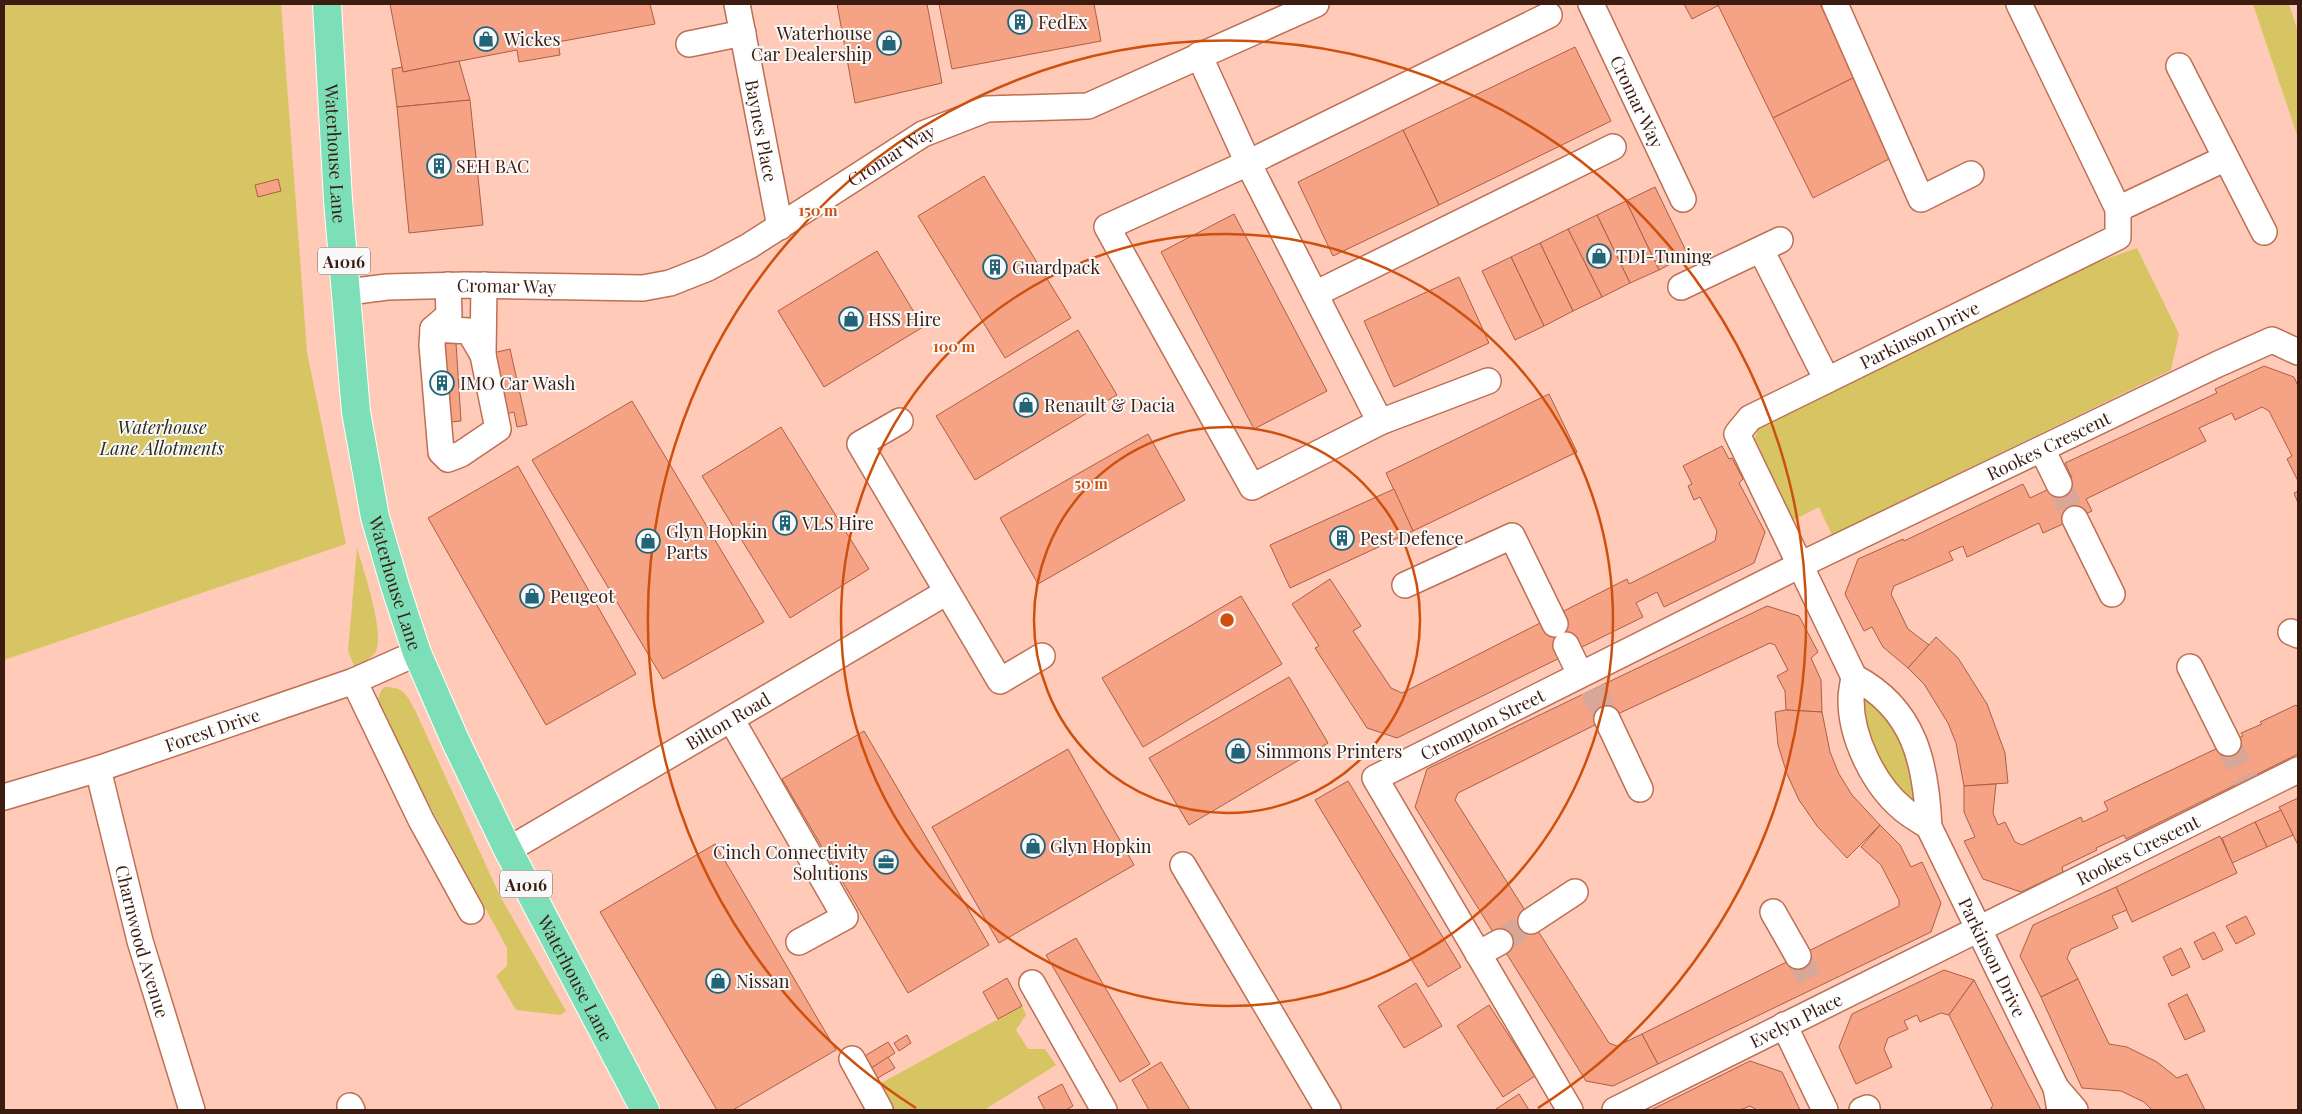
<svg xmlns="http://www.w3.org/2000/svg" width="2302" height="1114" font-family="'Playfair Display',serif">
	<rect width="100%" height="100%" fill="#ffcab8"/>
	<g fill="#d6c562">
		<polygon points="4,4 281,4 307,352 346,544 4,660"/>
		<polygon points="2253,4 2289,4 2298,32 2298,138"/>
		<polygon points="2137,248 2179,334 2171,370 1832,535 1819,507 1782,526 1749,455 1760,424 2087,266"/>
		<path d="M 357,548 C 363,568 385,633 376,651 C 372,659 362,663 354,666 L 348,651 Z"/>
		<path d="M 384,687 C 404,687 406,694 415,710 L 500,896 L 566,1011 L 560,1015 L 516,1010 L 496,976 L 507,966 L 507,948 L 381,716 C 378,705 376,696 384,687 Z"/>
		<path d="M 1866,695 C 1903,728 1907,754 1919,800 L 1914,804 L 1897,789 L 1867,738 L 1860,698 Z"/>
		<polygon points="1022,1006 1026,1015 1016,1030 1028,1049 1045,1049 1056,1065 984,1110 886,1110 874,1087"/>
	</g>
	<g fill="#f5a285" stroke="#ac5f44">
		<polygon points="390,4 650,4 655,24 558,42 560,55 519,62 517,50 403,72"/>
		<polygon points="837,4 927,4 942,83 855,103"/>
		<polygon points="939,4 1094,4 1101,41 952,69"/>
		<polygon points="1684,4 1721,4 1692,19"/>
		<polygon points="1721,4 1820,4 1855,77 1773,118 1718,5"/>
		<polygon points="1575,47 1611,121 1439,205 1403,130"/>
		<polygon points="459,61 470,100 397,107 392,69 402,67 403,72"/>
		<polygon points="1855,77 1895,156 1813,198 1773,118"/>
		<polygon points="470,100 483,225 409,233 397,107"/>
		<polygon points="1403,130 1439,205 1333,256 1298,182"/>
		<polygon points="984,176 1071,318 1005,358 918,216"/>
		<polygon points="278,179 281,191 258,197 255,185"/>
		<polygon points="1655,187 1688,255 1659,270 1626,201"/>
		<polygon points="1626,201 1659,270 1630,283 1597,215"/>
		<polygon points="1234,214 1327,391 1254,429 1161,252"/>
		<polygon points="1597,215 1630,283 1602,297 1568,229"/>
		<polygon points="1568,229 1602,297 1573,311 1540,243"/>
		<polygon points="1540,243 1573,311 1544,326 1511,257"/>
		<polygon points="877,251 923,327 824,387 778,311"/>
		<polygon points="1511,257 1544,326 1515,340 1482,271"/>
		<polygon points="1459,277 1489,343 1394,387 1364,321"/>
		<polygon points="1078,330 1117,395 975,480 936,416"/>
		<polygon points="456,343 461,421 429,424 423,345"/>
		<polygon points="510,349 527,425 517,427 514,412 506,414 493,353"/>
		<polygon points="2264,366 2294,377 2298,386 2298,481 2287,459 2292,456 2269,411 2262,407 2235,420 2232,413 2199,428 2206,441 2086,499 2092,511 2043,533 2039,523 1967,557 1963,546 1949,552 1953,560 1894,586 1891,594 1908,629 1929,645 1908,668 1883,647 1872,627 1864,631 1845,594 1858,559 1903,539 1904,541 2023,484 2030,498 2072,478 2065,463 2217,393 2215,389"/>
		<polygon points="1549,394 1577,452 1413,531 1386,473"/>
		<polygon points="632,401 764,622 663,679 532,460"/>
		<polygon points="781,427 869,569 790,618 702,476"/>
		<polygon points="1148,434 1185,500 1038,584 1000,518"/>
		<polygon points="1722,446 1729,459 1732,458 1743,479 1739,483 1765,532 1754,563 1664,607 1657,592 1636,603 1643,617 1397,738 1367,728 1315,648 1319,646 1292,604 1330,579 1361,626 1353,631 1391,688 1402,693 1627,579 1629,584 1715,541 1717,531 1700,497 1694,500 1688,486 1692,484 1683,466"/>
		<polygon points="518,466 636,674 546,725 428,518"/>
		<polygon points="1394,489 1413,531 1290,588 1270,545"/>
		<polygon points="2298,491 2298,503 2294,493"/>
		<polygon points="1241,596 1282,664 1143,747 1102,678"/>
		<polygon points="1767,606 1799,616 1818,652 1811,658 1821,680 1822,712 1786,710 1785,691 1777,676 1788,670 1775,645 1770,643 1607,719 1458,793 1455,800 1609,1043 1617,1046 1642,1034 1658,1064 1613,1086 1586,1081 1415,807 1427,769"/>
		<polygon points="1936,637 1958,658 1987,704 2005,753 2008,783 1964,786 1956,743 1948,723 1924,684 1908,668"/>
		<polygon points="1289,677 1328,743 1189,825 1149,758"/>
		<polygon points="2296,705 2298,707 2298,754 2126,839 2124,835 2096,848 2097,850 2062,867 2063,872 2021,892 1983,879 1964,841 1975,837 1964,812 1964,786 1996,784 1993,813 1998,825 2005,822 2015,842 2022,845 2081,817 2083,822 2108,810 2104,802 2243,736 2241,733 2262,724 2260,722"/>
		<polygon points="1786,710 1822,712 1830,752 1839,774 1852,795 1880,825 1847,858 1817,826 1799,800 1787,774 1778,745 1775,712"/>
		<polygon points="864,731 989,945 908,993 782,779"/>
		<polygon points="1068,749 1134,865 999,943 932,827"/>
		<polygon points="1348,781 1461,967 1428,987 1315,800"/>
		<polygon points="2298,798 2298,845 2279,807"/>
		<polygon points="2281,810 2293,835 2267,847 2255,822"/>
		<polygon points="2255,822 2267,847 2232,863 2222,838"/>
		<polygon points="1880,825 1900,845 1911,867 1922,862 1941,903 1931,932 1658,1064 1642,1034 1899,906 1899,900 1881,865 1861,847"/>
		<polygon points="2220,836 2237,873 2132,922 2116,887"/>
		<polygon points="715,844 836,1050 733,1110 717,1110 600,912"/>
		<polygon points="2116,887 2127,910 2112,916 2118,928 2071,949 2067,958 2078,979 2041,997 2020,956 2033,925"/>
		<polygon points="2246,916 2255,934 2236,944 2226,926"/>
		<polygon points="2214,932 2223,950 2203,960 2194,942"/>
		<polygon points="1076,938 1150,1064 1120,1082 1046,955"/>
		<polygon points="2181,948 2190,967 2172,976 2163,957"/>
		<polygon points="1944,970 1974,980 1949,1015 1941,1013 1920,1022 1917,1015 1904,1021 1908,1029 1888,1038 1884,1049 1892,1067 1856,1084 1839,1047 1852,1014"/>
		<polygon points="1007,978 1022,1006 998,1019 983,992"/>
		<polygon points="2078,979 2109,1044 2127,1047 2157,1062 2177,1078 2187,1074 2205,1110 2152,1110 2144,1102 2121,1091 2082,1088 2041,997"/>
		<polygon points="1974,980 2007,1044 2041,1110 1990,1110 1993,1105 1949,1015"/>
		<polygon points="1416,983 1442,1026 1404,1048 1378,1006"/>
		<polygon points="2187,994 2205,1031 2185,1040 2168,1004"/>
		<polygon points="1489,1005 1535,1076 1503,1097 1457,1026"/>
		<polygon points="907,1035 911,1043 899,1051 894,1043"/>
		<polygon points="888,1042 895,1053 870,1069 863,1057"/>
		<polygon points="888,1057 895,1068 876,1079 870,1069"/>
		<polygon points="1750,1061 1782,1072 1800,1110 1757,1110 1750,1106 1740,1110 1651,1110"/>
		<polygon points="1161,1062 1190,1110 1149,1110 1132,1080"/>
		<polygon points="1062,1084 1073,1106 1066,1110 1045,1110 1038,1097"/>
		<polygon points="1519,1094 1529,1110 1497,1110 1496,1109"/>
	</g>
	<g fill="none" stroke-linecap="round" stroke-linejoin="round">
		<g stroke="#d8a797" stroke-width="25" stroke-dasharray="25 12" stroke-linecap="butt">
			<polyline points="2059,484 2075,519"/>
			<polyline points="1593,689 1607,719"/>
			<polyline points="2228,743 2246,780"/>
			<polyline points="1500,942 1531,921"/>
			<polyline points="1798,956 1814,987"/>
		</g>
		<g stroke="#be6f54" stroke-width="28">
			<g id="minor">
				<path id="s1" d="M 737,4 L 780,227"/>
				<path id="s2" d="M 1591,4 L 1683,199"/>
				<polyline points="1835,4 1921,199 1971,174"/>
				<polyline points="689,44 743,33"/>
				<polyline points="1199,55 1248,163 1380,422 1252,487 1107,227 1248,163 1549,15"/>
				<polyline points="2179,66 2264,232"/>
				<polyline points="2118,209 2226,158"/>
				<polyline points="1761,250 1827,380"/>
				<polyline points="448,285 449,315 433,329 432,345 441,452 448,459 461,454 498,429 483,355 484,285"/>
				<polyline points="1681,287 1780,240"/>
				<path id="s3" d="M 348,292 L 387,287 L 465,285 L 643,288 L 670,283 L 708,268 L 749,246 L 923,134 L 987,109 L 1088,106 L 1316,4"/>
				<polyline points="1315,294 1613,147"/>
				<polyline points="433,329 469,331 483,355"/>
				<polyline points="900,421 860,444 1000,681 1042,656"/>
				<polyline points="1380,422 1488,381"/>
				<polyline points="2042,449 2059,484"/>
				<polyline points="2075,519 2112,594"/>
				<polyline points="1405,585 1512,536 1555,624"/>
				<polyline points="2291,632 2298,635"/>
				<polyline points="1566,645 1580,674"/>
				<polyline points="2190,667 2228,743"/>
				<path id="s4" d="M 1854,677 L 1737,434 L 1750,418 L 2118,237 L 2118,209 L 2019,4"/>
				<polyline points="354,681 421,820 471,911"/>
				<polyline points="731,719 845,917 799,942"/>
				<polyline points="1607,719 1640,789"/>
				<path id="s5" d="M 98,769 L 140,941 L 192,1110"/>
				<path id="s6" d="M 4,797 L 98,769 L 354,681 L 417,653"/>
				<path id="s7" d="M 1929,827 C 1921,821 1911,816 1903,809 C 1874,785 1851,738 1851,700 C 1851,692 1853,684 1854,677 C 1915,709 1926,763 1929,827 L 2056,1088"/>
				<path id="s8" d="M 508,850 L 947,592"/>
				<polyline points="1183,865 1328,1110"/>
				<polyline points="1773,912 1798,956"/>
				<polyline points="1531,921 1575,892"/>
				<polyline points="1478,954 1500,942"/>
				<polyline points="1032,983 1104,1110"/>
				<polyline points="1784,1025 1825,1110"/>
				<polyline points="852,1059 880,1110"/>
				<polyline points="350,1106 352,1110"/>
				<path id="s9" d="M 1570,1110 L 1375,778 L 1800,565 L 2218,364 L 2272,340 L 2298,352"/>
				<path id="s10" d="M 1615,1110 L 2298,770"/>
				<polyline points="1862,1110 1867,1108"/>
				<polyline points="2060,1110 2056,1088 2075,1110"/>
			</g>
		</g>
		<g stroke="#fff" stroke-width="30">
			<g id="major">
				<path id="s11" d="M 327,4 L 338,200 L 356,412 L 375,517 L 395,586 L 417,653 L 455,740 L 508,850 L 645,1110"/>
			</g>
		</g>
		<use href="#minor" stroke="#fff" stroke-width="25"/>
		<use href="#major" stroke="#7ddfb8" stroke-width="28"/>
	</g>
	<g fill="none" stroke="#ce500d" stroke-width="2.5">
		<circle cx="1227" cy="620" r="193"/>
		<circle cx="1227" cy="620" r="386"/>
		<path d="M916 1108A579 579 0 1 1 1538 1108"/>
	</g>
	<defs>
		<g id="building-ring" transform="scale(1.25)"><circle r="9.5" fill="#f9f9f9" stroke="#236578" stroke-width="1.5"/><path d="M-4-6H4V6H1V3H-1V6H-4ZM-2.5-4.3h1.7v1.8h-1.7ZM.8-4.3h1.7v1.8H.8ZM-2.5-1h1.7V.8h-1.7ZM.8-1h1.7V.8H.8Z" fill="#236578"/></g>
		<g id="shop-ring" transform="scale(1.25)"><circle r="9.5" fill="#f9f9f9" stroke="#236578" stroke-width="1.5"/><path d="M-5-2.5h2.3a2.7 3.5 0 0 1 5.4 0H5L5.5 6h-11ZM-1.5-2.5h3a1.5 2.3 0 0 0-3 0Z" fill="#236578"/></g>
		<g id="office-ring" transform="scale(1.25)"><circle r="9.5" fill="#f9f9f9" stroke="#236578" stroke-width="1.5"/><path d="M-6-3h4V-5.5h4V-3h4V5H-6ZM-1-4.5V-3h2v-1.5ZM-6 0V1H6V0Z" fill="#236578"/></g>
	</defs>
	<g fill-rule="evenodd">
		<use href="#building-ring" x="1020" y="22"/>
		<use href="#shop-ring" x="486" y="39"/>
		<use href="#shop-ring" x="889" y="43"/>
		<use href="#building-ring" x="439" y="166"/>
		<use href="#shop-ring" x="1599" y="256"/>
		<use href="#building-ring" x="995" y="267"/>
		<use href="#shop-ring" x="851" y="319"/>
		<use href="#building-ring" x="442" y="383"/>
		<use href="#shop-ring" x="1026" y="405"/>
		<use href="#building-ring" x="785" y="523"/>
		<use href="#building-ring" x="1342" y="538"/>
		<use href="#shop-ring" x="648" y="541"/>
		<use href="#shop-ring" x="532" y="596"/>
		<use href="#shop-ring" x="1238" y="751"/>
		<use href="#shop-ring" x="1033" y="846"/>
		<use href="#office-ring" x="886" y="862"/>
		<use href="#shop-ring" x="718" y="981"/>
	</g>
	<g text-anchor="middle" dominant-baseline="central" stroke-width="4" stroke-linejoin="round" paint-order="stroke">
		<g fill="#f9f9f9" stroke="#755e57" stroke-width="1">
			<rect x="318" y="247.5" width="52" height="27" rx="4"/>
			<rect x="500" y="870.5" width="52" height="27" rx="4"/>
		</g>
		<g font-size="16" font-weight="bold" fill="#3c1c11">
			<text x="344" y="261">A1016</text>
			<text x="526" y="884">A1016</text>
		</g>
		<g font-size="18" fill="#3c1c11" stroke="#f9f9f9" text-anchor="start">
			<text x="1038" y="22">FedEx</text>
			<text x="872" y="33" text-anchor="end">Waterhouse<tspan x="872" dy="21">Car Dealership</tspan></text>
			<text x="504" y="39">Wickes</text>
			<text x="456" y="166">SEH BAC</text>
			<text x="1616" y="256">TDI-Tuning</text>
			<text x="1012" y="267">Guardpack</text>
			<text x="868" y="319">HSS Hire</text>
			<text x="460" y="383">IMO Car Wash</text>
			<text x="1044" y="405">Renault &amp; Dacia</text>
			<text x="802" y="523">VLS Hire</text>
			<text x="666" y="531">Glyn Hopkin<tspan x="666" dy="21">Parts</tspan></text>
			<text x="1360" y="538">Pest Defence</text>
			<text x="550" y="596">Peugeot</text>
			<text x="1256" y="751">Simmons Printers</text>
			<text x="1050" y="846">Glyn Hopkin</text>
			<text x="868" y="852" text-anchor="end">Cinch Connectivity<tspan x="868" dy="21">Solutions</tspan></text>
			<text x="736" y="981">Nissan</text>
		</g>
		<g font-size="18" fill="#3c1c11" stroke="#f9f9f9">
			<text stroke="none"><textPath href="#s2" startOffset="108">Cromar Way</textPath></text>
			<text stroke="none"><textPath href="#s1" startOffset="129">Baynes Place</textPath></text>
			<text stroke="none"><textPath href="#s11" startOffset="150">Waterhouse Lane</textPath></text>
			<text stroke="none"><textPath href="#s3" startOffset="579">Cromar Way</textPath></text>
			<text stroke="none"><textPath href="#s3" startOffset="159">Cromar Way</textPath></text>
			<text stroke="none"><textPath href="#s4" startOffset="479">Parkinson Drive</textPath></text>
			<text stroke="none"><textPath href="#s9" startOffset="1136">Rookes Crescent</textPath></text>
			<text stroke="none"><textPath href="#s11" startOffset="585">Waterhouse Lane</textPath></text>
			<text stroke="none"><textPath href="#s8" startOffset="255">Bilton Road</textPath></text>
			<text stroke="none"><textPath href="#s9" startOffset="505">Crompton Street</textPath></text>
			<text stroke="none"><textPath href="#s6" startOffset="219">Forest Drive</textPath></text>
			<text stroke="none"><textPath href="#s10" startOffset="584">Rookes Crescent</textPath></text>
			<text stroke="none"><textPath href="#s5" startOffset="178">Charnwood Avenue</textPath></text>
			<text stroke="none"><textPath href="#s7" startOffset="501">Parkinson Drive</textPath></text>
			<text stroke="none"><textPath href="#s11" startOffset="1020">Waterhouse Lane</textPath></text>
			<text stroke="none"><textPath href="#s10" startOffset="202">Evelyn Place</textPath></text>
		</g>
		<g font-size="18" font-style="italic" fill="#2e2b16" stroke="#f9f9f9">
			<text x="162" y="427">Waterhouse<tspan x="162" dy="21">Lane Allotments</tspan></text>
		</g>
	</g>
	<circle cx="1227" cy="620" r="8" fill="#ce500d" stroke="#f9f9f9" stroke-width="2.5"/>
	<g font-size="15" text-anchor="middle" font-weight="bold" fill="#ce500d" stroke="#f9f9f9" stroke-width="4" stroke-linejoin="round" paint-order="stroke">
		<text x="818" y="216">150 m</text>
		<text x="954" y="352">100 m</text>
		<text x="1091" y="489">50 m</text>
	</g>
	<rect width="2302" height="1114" fill="none" stroke="#3c1c11" stroke-width="10"/>
</svg>
